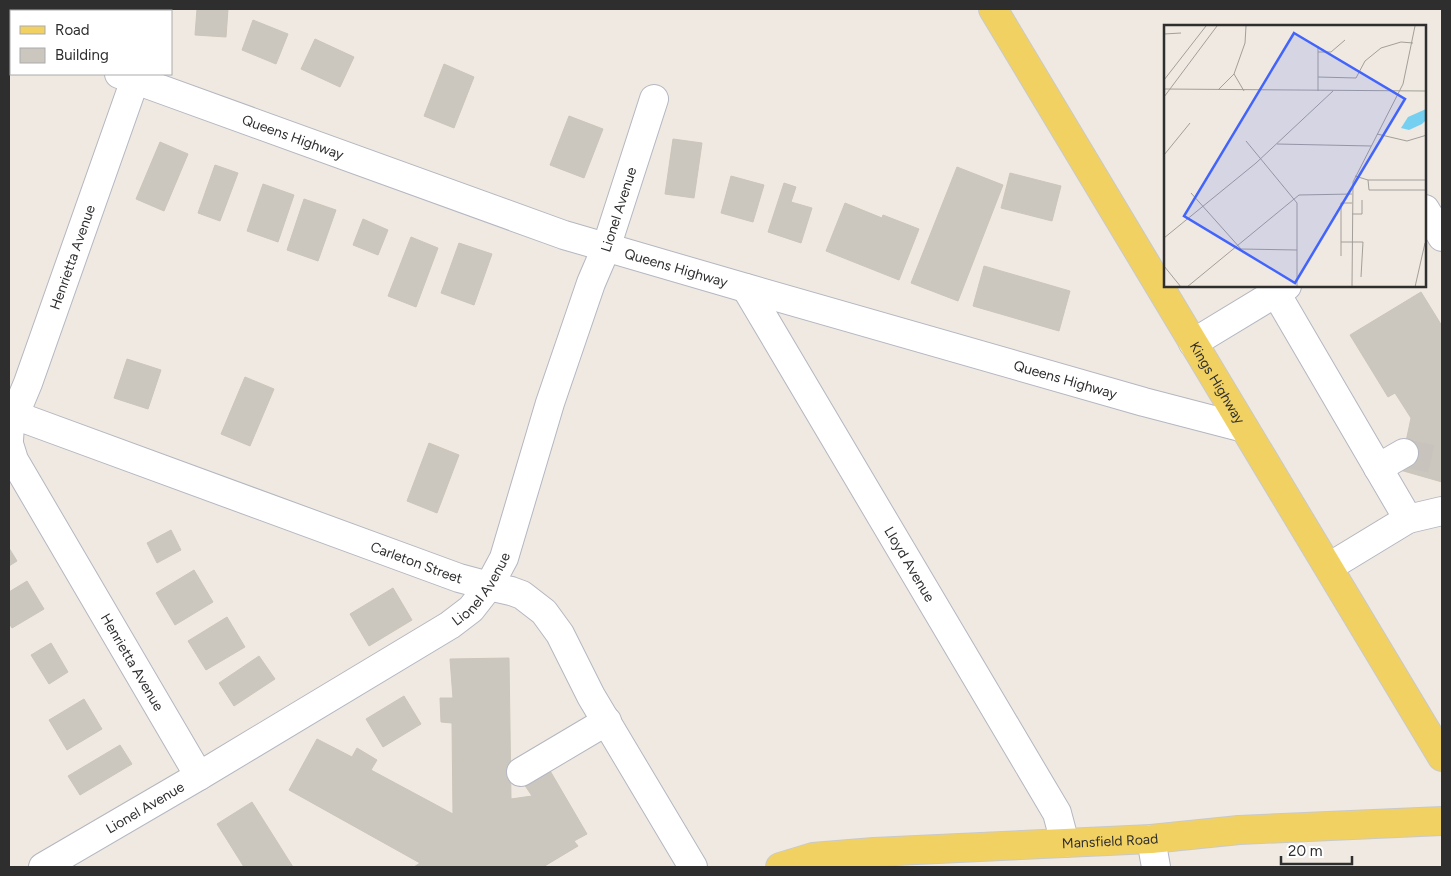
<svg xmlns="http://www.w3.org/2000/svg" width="1451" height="876" font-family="Figtree,sans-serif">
	<rect width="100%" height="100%" fill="#efe9e1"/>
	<g fill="#cbc7bf" stroke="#cbc5ba">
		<polygon points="197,9 228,9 226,37 195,35"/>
		<polygon points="253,20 288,34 276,64 242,50"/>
		<polygon points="315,39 354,57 340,87 301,69"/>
		<polygon points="444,64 474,77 454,128 424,116"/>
		<polygon points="569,116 603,129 584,178 550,165"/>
		<polygon points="673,139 702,143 694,198 665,194"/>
		<polygon points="160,142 188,154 164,211 136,199"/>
		<polygon points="215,165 238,173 220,221 198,213"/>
		<polygon points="957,167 1003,185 958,301 911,283"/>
		<polygon points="1010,173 1061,186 1052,221 1001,208"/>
		<polygon points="731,176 764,185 753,222 721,213"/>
		<polygon points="784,183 796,187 791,202 812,208 801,243 768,232"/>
		<polygon points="263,184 294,195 278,242 247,231"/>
		<polygon points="304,199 336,210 318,261 287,250"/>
		<polygon points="845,203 882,218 883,215 919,229 899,280 826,251"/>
		<polygon points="363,219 388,230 378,255 353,245"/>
		<polygon points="411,237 438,248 416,307 388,296"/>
		<polygon points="459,243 492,254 474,305 441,293"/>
		<polygon points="984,266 1070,291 1059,331 973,306"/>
		<polygon points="1421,292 1442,326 1442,482 1400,470 1411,418 1395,393 1388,397 1350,335"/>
		<polygon points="127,359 161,370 148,409 114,398"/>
		<polygon points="245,377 274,389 250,446 221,434"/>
		<polygon points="429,443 459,455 437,513 407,501"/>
		<polygon points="171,530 181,550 157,563 147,543"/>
		<polygon points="9,548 17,561 9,566"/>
		<polygon points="194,570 213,602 175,625 156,593"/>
		<polygon points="27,581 44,609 12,628 9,623 9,592"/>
		<polygon points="393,588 412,620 369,646 350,614"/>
		<polygon points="227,617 245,647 206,670 188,641"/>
		<polygon points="51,643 68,672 49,684 31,655"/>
		<polygon points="259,656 275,679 234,706 219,683"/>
		<polygon points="509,658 511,799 532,796 524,784 549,769 587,834 574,841 578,846 543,867 414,867 420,863 289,790 317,739 352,757 357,748 377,760 371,770 453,814 452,723 441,722 440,698 453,698 450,659"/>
		<polygon points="404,696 421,724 383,747 366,719"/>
		<polygon points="84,699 102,729 67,750 49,720"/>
		<polygon points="120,745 132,764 80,795 68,776"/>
		<polygon points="252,802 293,867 244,867 217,824"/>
	</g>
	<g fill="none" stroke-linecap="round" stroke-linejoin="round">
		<polyline stroke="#c8c4bd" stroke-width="28" stroke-dasharray="28 14" stroke-linecap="butt" points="1404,453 1442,461"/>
		<g stroke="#b4b7c1" stroke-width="30">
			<g id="minor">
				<polyline points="148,11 149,9"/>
				<polyline points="9,34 11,35"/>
				<path id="s1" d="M 119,74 L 564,235 L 746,288 L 1144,402 L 1244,428"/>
				<polyline points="1425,209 1442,237"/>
				<path id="s2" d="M 746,288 L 1057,813 L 1065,843"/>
				<polyline points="1276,293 1408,519 1442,511"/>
				<polyline points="1193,343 1287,286"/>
				<path id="s3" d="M 9,413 L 459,578 L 489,586 L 511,591 L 522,595 L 544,612 L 560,634 L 591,696 L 693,867"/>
				<path id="s4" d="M 9,440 L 10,426 L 28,383 L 137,74"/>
				<path id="s5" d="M 9,444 L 14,460 L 199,776"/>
				<polyline points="1378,468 1404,453"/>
				<polyline points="1329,567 1408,519"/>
				<polyline points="521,772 607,721"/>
				<polyline points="1151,839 1156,867"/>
				<path id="s6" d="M 43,867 L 199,776 L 450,625 L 471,609 L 489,586 L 504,558 L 550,403 L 591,283 L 606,248 L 654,99"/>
			</g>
		</g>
		<g stroke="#c9c9c9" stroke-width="30">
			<g id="major">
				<path id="s7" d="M 993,9 L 1442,757"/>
				<path id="s8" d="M 780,867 L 813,857 L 874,852 L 1151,839 L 1239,830 L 1442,821"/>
			</g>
		</g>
		<use href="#minor" stroke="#fff" stroke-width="28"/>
		<use href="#major" stroke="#f2d163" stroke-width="28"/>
	</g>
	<g text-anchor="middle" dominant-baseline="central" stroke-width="4.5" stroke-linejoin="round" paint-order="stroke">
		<g font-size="14" fill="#2e2e2e" stroke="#fff">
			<text stroke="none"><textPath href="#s1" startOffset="185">Queens Highway</textPath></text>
			<text stroke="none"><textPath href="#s6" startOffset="928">Lionel Avenue</textPath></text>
			<text stroke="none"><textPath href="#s4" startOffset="194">Henrietta Avenue</textPath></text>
			<text stroke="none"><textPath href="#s1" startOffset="590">Queens Highway</textPath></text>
			<text stroke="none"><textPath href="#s1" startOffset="995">Queens Highway</textPath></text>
			<text stroke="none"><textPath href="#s7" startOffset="436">Kings Highway</textPath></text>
			<text stroke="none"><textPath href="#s3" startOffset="434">Carleton Street</textPath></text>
			<text stroke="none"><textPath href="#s2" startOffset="321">Lloyd Avenue</textPath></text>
			<text stroke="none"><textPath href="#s6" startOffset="522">Lionel Avenue</textPath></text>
			<text stroke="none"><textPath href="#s5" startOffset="251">Henrietta Avenue</textPath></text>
			<text stroke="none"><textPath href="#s6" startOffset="118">Lionel Avenue</textPath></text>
			<text stroke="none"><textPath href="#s8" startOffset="332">Mansfield Road</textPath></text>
		</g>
	</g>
	<g transform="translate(1164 25)">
		<rect width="262" height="262" fill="#efe9e1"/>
		<path d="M 262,84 L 262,95 L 258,99 L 245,105 L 237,103 L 244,92 Z" fill="#75cff0"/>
		<path fill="none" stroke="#a29e99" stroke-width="1" d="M 0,9 L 17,8M 154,27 L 167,27 L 181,15M 70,49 L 80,66M 154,52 L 192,53 L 201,36 L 217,23 L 237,17 L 249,18M 0,55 L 42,1M 0,64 L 263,66M 54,65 L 70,49 L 81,18 L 82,1M 154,66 L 154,21M 0,72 L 53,1M 213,109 L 243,116 L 263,110M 82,116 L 133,178 L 133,262M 113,119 L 207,121M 0,130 L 26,98M 191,151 L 204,155 L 263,155M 204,155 L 205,165 L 263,165M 27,168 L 77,224 L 133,225M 188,189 L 198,189 L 198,175M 0,213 L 92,138 L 169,66M 177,217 L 199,217 L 197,252M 177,231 L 177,178 L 188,178M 0,241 L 17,262M 23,262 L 135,170 L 188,169M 188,262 L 189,157 L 239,59 L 251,1M 251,262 L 261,218"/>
		<path fill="#4264fb" fill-opacity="0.15" stroke="#4264fb" stroke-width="2.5" d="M 130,8 L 241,74 L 131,258 L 20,191 Z"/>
		<rect width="262" height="262" fill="none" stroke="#2e2e2e" stroke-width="2.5"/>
	</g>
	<rect width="1451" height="876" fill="none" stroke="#2e2e2e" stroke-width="20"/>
	<rect x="10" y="10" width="162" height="65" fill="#ffffff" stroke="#ababab"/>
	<rect x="20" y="26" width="25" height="8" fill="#f2d163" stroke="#ababab"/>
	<text x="55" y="35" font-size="15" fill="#2e2e2e">Road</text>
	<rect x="20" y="48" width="25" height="15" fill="#cbc7bf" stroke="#ababab"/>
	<text x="55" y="60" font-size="15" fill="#2e2e2e">Building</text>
	<path d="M1281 856v8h71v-8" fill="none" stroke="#2e2e2e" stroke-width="2.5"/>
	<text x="1288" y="856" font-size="15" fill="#2e2e2e" stroke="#ffffff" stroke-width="4" paint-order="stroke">20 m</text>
</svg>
